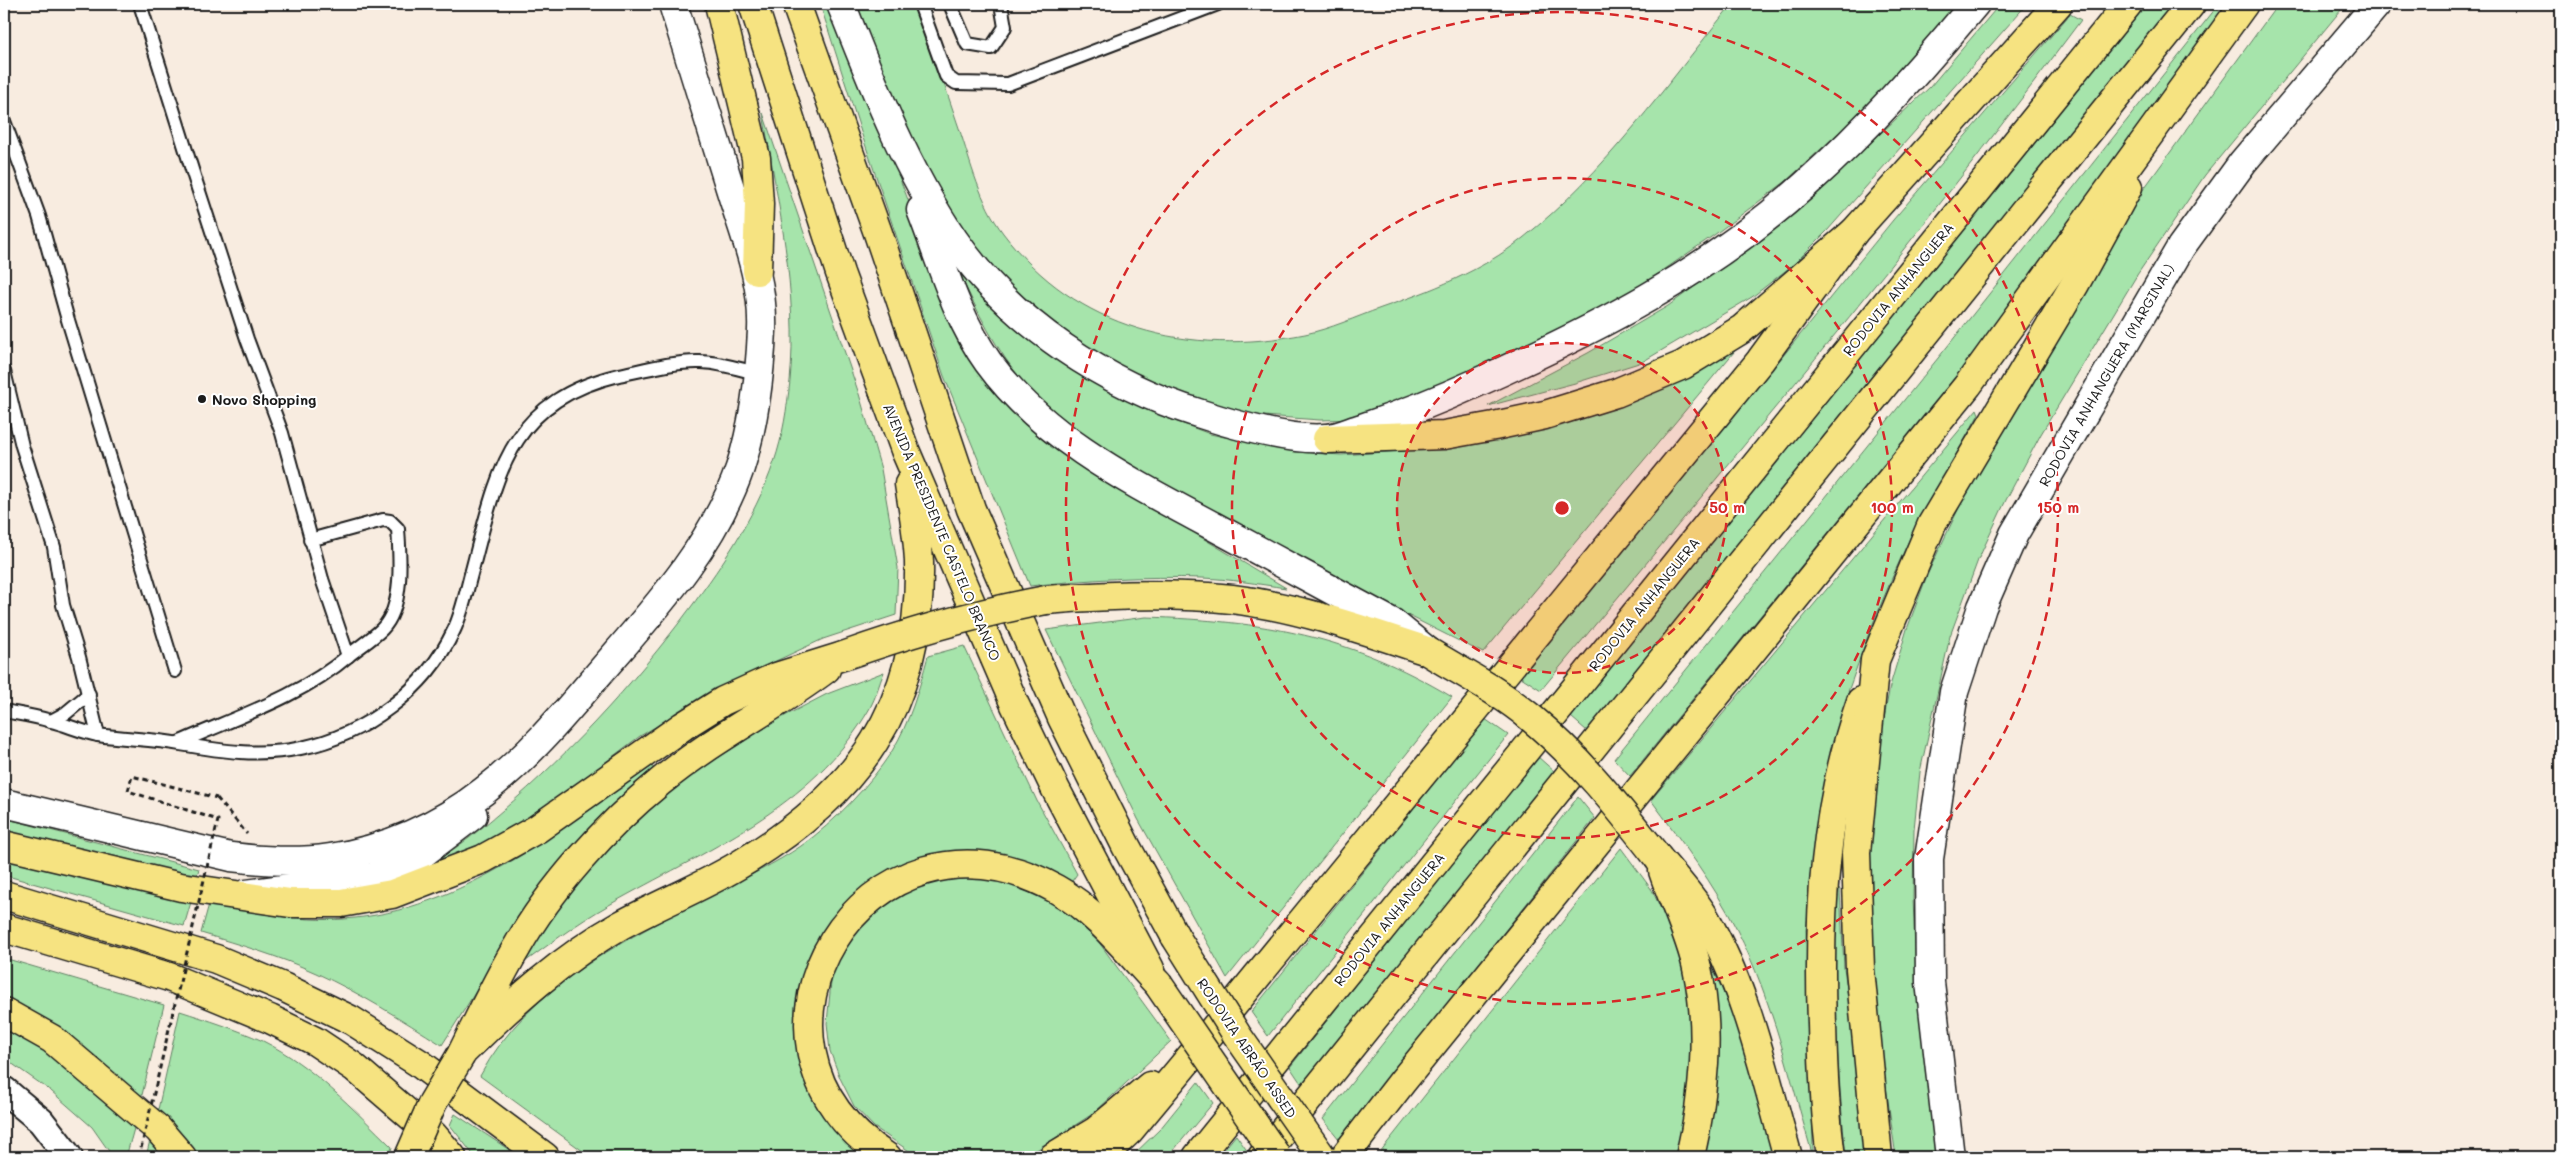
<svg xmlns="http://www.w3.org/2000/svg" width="2565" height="1161" font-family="Mali,sans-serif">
	<rect width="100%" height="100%" fill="#f8ece0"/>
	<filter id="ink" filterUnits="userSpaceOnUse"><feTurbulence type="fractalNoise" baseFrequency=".02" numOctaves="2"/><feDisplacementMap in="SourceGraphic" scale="10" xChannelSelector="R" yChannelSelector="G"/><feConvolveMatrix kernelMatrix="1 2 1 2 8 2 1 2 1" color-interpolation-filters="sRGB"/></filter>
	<g filter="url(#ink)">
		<g fill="#a6e4ab" stroke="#618064">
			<path d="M 820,4 L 832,4 L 938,277 L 1036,430 L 1067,457 L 1286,588 C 1258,584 1230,579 1202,578 C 1144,576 1087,579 1030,586 L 944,376 L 861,132 Z"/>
			<path d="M 857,4 L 917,4 C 931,45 945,87 959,128 C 971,164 980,202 1003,233 C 1076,330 1189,357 1305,334 C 1330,329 1356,317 1381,308 C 1430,291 1482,271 1523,238 C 1605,173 1666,85 1732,4 L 1957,4 L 1908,62 L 1845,127 L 1785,182 L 1714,235 L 1635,290 L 1546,340 L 1360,419 L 1320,420 L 1264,416 L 1199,406 L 1088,353 L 991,273 L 958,226 L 905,129 Z"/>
			<polygon points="2000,4 2027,4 1827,231 1794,264 1752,297 1642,362 1575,383 1488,406 1588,353 1668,306 1799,210 1930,87"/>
			<polygon points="2147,4 2177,4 1808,462 1587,731 1571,717"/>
			<polygon points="2278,4 2346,4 2205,175 2137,275 2041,434 2006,500 1978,560 1950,636 1920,772 1914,829 1913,898 1916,979 1937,1157 1896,1157 1874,1002 1866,862 1879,745 1890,686 1907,629 1928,573 1972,480 2099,261 2140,194"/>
			<polygon points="2216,8 2224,14 1973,355 1630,776 1614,759 1947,347"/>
			<path d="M 2070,14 L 2081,20 C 1910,250 1724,469 1541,690 L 1518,675 L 1757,388 L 1893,220 Z"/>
			<path d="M 763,113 L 859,394 L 881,469 L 898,568 L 896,615 L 823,639 L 733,681 L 640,736 L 517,829 L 479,849 L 412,876 C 431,863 451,852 469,838 C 550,774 620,700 682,619 C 719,570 754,520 774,462 C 783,436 787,408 790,381 C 799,292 777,200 763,113 Z"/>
			<path d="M 961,266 L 1091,380 L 1120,397 L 1165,417 L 1210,434 L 1296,452 L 1341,455 L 1431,449 L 1490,440 L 1744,340 L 1483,653 C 1387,605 1292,557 1199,504 C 1138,470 1072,437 1025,384 C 996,351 977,310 958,271 Z"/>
			<path d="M 1977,409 L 1979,414 L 1914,529 L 1892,578 L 1869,633 L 1849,689 L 1834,749 L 1821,806 L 1806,930 L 1812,1061 L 1813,1157 C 1791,1081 1773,1001 1737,930 C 1714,884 1682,842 1651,800 Z"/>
			<path d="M 1146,617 C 1264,621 1349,635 1452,697 L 1227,978 L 1138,819 L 1046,630 Z"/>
			<path d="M 964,646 L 1037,801 L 1077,874 L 1070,884 L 1049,872 L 1014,860 L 979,854 L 888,874 L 800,1018 L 871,1157 L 591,1157 L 480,1076 C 529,984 630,937 718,892 C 746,877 775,864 801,846 C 835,822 869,786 892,751 C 910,722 919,689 928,656 Z"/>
			<path d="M 884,672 C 879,684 876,697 870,708 C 813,808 704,851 609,905 C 575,924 546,947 515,969 L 589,867 L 631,822 L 671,788 L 777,720 L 827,694 Z"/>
			<polygon points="1485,719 1508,735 1268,1036 1251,1012"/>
			<polygon points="1537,756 1556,773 1302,1085 1290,1067"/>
			<path d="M 652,766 L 654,769 L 611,810 L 525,914 L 442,1045 C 401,1019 360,993 316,973 C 279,956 240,945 201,933 L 209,904 C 253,912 298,922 344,919 C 462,911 559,830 652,766 Z"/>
			<polygon points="1578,797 1595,818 1339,1139 1323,1119"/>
			<polygon points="4,818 199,869 196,878 4,836"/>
			<polygon points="1621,848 1652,890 1672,932 1684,968 1695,1039 1679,1157 1376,1157"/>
			<polygon points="4,857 191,902 184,926 4,875"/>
			<polygon points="993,877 1057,904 1098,941 1171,1041 1094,1113 1035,1151 1016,1157 918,1157 874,1127 854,1106 840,1078 830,1051 827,1023 832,972 847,941 881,904 929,881"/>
			<path d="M 1837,885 L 1840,890 L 1844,968 L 1871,1157 L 1846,1157 C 1837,1066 1831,976 1837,885 Z"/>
			<path d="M 1707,957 C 1739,1020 1758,1089 1777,1157 L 1701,1157 C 1709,1119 1720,1080 1719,1040 C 1718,1012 1713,984 1707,957 Z"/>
			<polygon points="4,958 164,1005 141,1099 53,1027 4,996"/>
			<path d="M 180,1011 C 208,1020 236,1029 263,1041 C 313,1066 353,1109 392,1147 L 389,1157 L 198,1157 L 157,1114 Z"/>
			<polygon points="4,1022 43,1049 135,1125 126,1157 113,1157 92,1127 51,1091 4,1058"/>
			<polygon points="1198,1082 1213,1103 1168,1157 1131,1157 1160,1129"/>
			<polygon points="455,1114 520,1157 475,1157 450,1125"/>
			<polygon points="1236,1135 1248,1152 1244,1157 1218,1157"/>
			<polygon points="150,1140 165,1157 146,1157"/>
		</g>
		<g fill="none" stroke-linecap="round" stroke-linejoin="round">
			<g stroke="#1c1c1c" stroke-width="16">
				<g id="service">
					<path d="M 140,4 L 194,176 L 247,339 L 282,433 L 322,579 L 348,656 C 302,696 234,718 178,743"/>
					<polyline points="920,4 946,76 956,83 1008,84 1218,4"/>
					<polyline points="950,4 967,44 991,48 1005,27 1001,4"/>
					<polyline points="4,121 39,216 68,320 175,671"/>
					<polyline points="4,371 22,446 54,547 63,605 79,657 98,735"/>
					<path d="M 310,540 L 383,520 L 390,521 L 398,529 C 400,557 404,607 382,629 C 372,639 359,647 348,656"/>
					<path d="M 4,711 C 20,714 36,716 51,721 C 67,725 82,732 98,735 C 125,739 153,739 180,744 C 221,751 259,757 301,748 C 365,735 426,690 454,630 C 462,613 466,593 471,574 C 497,477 506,402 619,375 C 643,370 676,361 701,362 C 719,362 740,370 758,373"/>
					<polyline points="51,721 66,713 89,694"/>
				</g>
			</g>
			<g stroke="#1c1c1c" stroke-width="30">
				<polyline id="minor" points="4,1090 41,1121 69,1157"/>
			</g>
			<g stroke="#1c1c1c" stroke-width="31">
				<polyline id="tertiary" points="1950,1157 1930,982 1929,859 1954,692 1982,607 2014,534 2181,247 2243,162 2377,4"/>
			</g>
			<g stroke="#1c1c1c" stroke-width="31">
				<g id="secondary">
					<path d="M 841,4 C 873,85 905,168 954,240 C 1011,323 1106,385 1201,414 C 1235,425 1291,441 1326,438 C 1338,438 1351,431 1362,428 C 1400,415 1437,401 1474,384 C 1593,331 1708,273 1806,184 C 1868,129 1922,67 1975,4"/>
					<path d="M 921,210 C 941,261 956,317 988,362 C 1044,439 1131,482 1213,526 C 1273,558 1333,591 1393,623 L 1426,650"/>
					<path d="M 4,803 L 231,857 C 264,861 297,863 330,858 C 385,850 441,825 484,791 C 529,757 566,712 602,670 C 655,609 713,546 740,468 C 754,425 760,375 762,330 C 764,280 744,234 730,188 C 711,127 692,65 673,4"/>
					<polyline points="246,894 373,877 419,856 473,815"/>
				</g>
			</g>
			<g stroke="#1c1c1c" stroke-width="31">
				<g id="primary">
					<polyline points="719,4 756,158 759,204 757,271"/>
					<polyline points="753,4 840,273 905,450 1015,705 1055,788 1150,969"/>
					<polyline points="796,4 878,233 971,509 1062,718 1126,846 1175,936"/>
					<path d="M 465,1050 C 513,1003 562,958 621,925 C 659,904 700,888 737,866 C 858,795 922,706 919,562 C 918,536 913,510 909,484"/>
				</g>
			</g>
			<g stroke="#1c1c1c" stroke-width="31">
				<g id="motorway">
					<polyline points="1327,439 1444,435 1494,426 1545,415 1616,393 1683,365 1742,329 1854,232 2058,4"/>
					<path d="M 1046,600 C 1107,595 1171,593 1232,599 C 1298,607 1364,630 1427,651"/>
					<polyline points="4,845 181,887 290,903 341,903 392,894 483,859 537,829 683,726 723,701 776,677 843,656"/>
					<path d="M 1659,859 C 1674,877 1691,895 1704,916 C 1747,989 1765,1076 1788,1157"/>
					<path d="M 1663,871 C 1674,904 1690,935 1697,968 C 1711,1031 1704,1095 1690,1157"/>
					<polyline points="4,895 216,959 283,987 351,1020 419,1063 545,1157"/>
					<polyline points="4,928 169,977 270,1019 315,1041 354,1067 433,1135 452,1157"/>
					<polyline points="4,1012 52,1039 158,1129 182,1157"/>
					<path d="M 461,1055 C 479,1019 496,982 517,947 C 550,888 607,825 660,782 C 712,739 773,709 826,669"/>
					<path d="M 887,1157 C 709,1043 866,784 1056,889 C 1096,911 1127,951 1158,984"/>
					<polyline points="1053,1157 1096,1131 1150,1086"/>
					<polyline points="1101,1157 1129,1131 1213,1030 1760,361 1854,232"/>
					<polyline points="1197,1157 2128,4"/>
					<polyline points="1262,1157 2191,4"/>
					<polyline points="1344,1157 1402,1082 1968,385 2244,4"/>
					<path d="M 1831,1157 C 1825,1113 1823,1069 1822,1024 C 1818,913 1824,807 1861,701"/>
					<polyline points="1878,1157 1860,969 1856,853 1875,660 1932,524 2075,284 2128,187"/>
				</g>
			</g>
			<polyline stroke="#1c1c1c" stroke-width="3" stroke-dasharray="5 4" stroke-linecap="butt" points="217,798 247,834"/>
			<use href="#service" stroke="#fff" stroke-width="12"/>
			<use href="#minor" stroke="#fff" stroke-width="26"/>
			<use href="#tertiary" stroke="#fff" stroke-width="28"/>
			<use href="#secondary" stroke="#fff" stroke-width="28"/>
			<use href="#primary" stroke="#f6e381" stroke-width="28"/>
			<use href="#motorway" stroke="#f6e381" stroke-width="28"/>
			<g stroke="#1c1c1c" stroke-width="31" stroke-linecap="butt">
				<g id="motorway-bridge">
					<path d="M 1427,651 C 1461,672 1499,691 1530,717 C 1580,758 1619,808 1659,859"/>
					<path d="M 843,656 C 911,632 976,613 1046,600"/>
					<polyline points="1175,936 1237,1035 1322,1157"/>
					<polyline points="1158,984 1277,1157"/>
					<polyline points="409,1157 433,1102 461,1055"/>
				</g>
			</g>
			<polyline stroke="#1c1c1c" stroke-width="3" stroke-dasharray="5 4" stroke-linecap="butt" points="139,1157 218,820 128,791 132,776 217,798"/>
			<use href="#motorway-bridge" stroke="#f6e381" stroke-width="28"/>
		</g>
	</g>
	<circle cx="1562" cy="508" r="165" fill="#d62828" fill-opacity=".12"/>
	<g fill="none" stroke="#d62828" stroke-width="2.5" stroke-dasharray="9 6">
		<circle cx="1562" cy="508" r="165"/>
		<circle cx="1562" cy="508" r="330"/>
		<circle cx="1562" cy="508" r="496"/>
	</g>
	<circle fill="#1c1c1c" stroke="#fff" stroke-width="2" cx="202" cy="399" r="5"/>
	<g text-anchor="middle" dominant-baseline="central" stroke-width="4" stroke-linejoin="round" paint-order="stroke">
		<g font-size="14" fill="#1c1c1c" stroke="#fff">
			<text transform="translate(1898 289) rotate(-51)">RODOVIA ANHANGUERA</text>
			<text transform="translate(2106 375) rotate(-60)">RODOVIA ANHANGUERA (MARGINAL)</text>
			<text transform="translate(942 532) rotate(67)">AVENIDA PRESIDENTE CASTELO BRANCO</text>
			<text transform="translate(1644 604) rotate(-51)">RODOVIA ANHANGUERA</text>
			<text transform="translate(1389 919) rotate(-51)">RODOVIA ANHANGUERA</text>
			<text transform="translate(1247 1048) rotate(56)">RODOVIA ABRÃO ASSED</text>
		</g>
		<g font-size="14" font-weight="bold" fill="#1c1c1c" stroke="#fff" text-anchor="start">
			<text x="212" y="399">Novo Shopping</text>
		</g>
	</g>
	<circle cx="1562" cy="508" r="8" fill="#d62828" stroke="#fff" stroke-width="2.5"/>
	<g font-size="15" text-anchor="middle" font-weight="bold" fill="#d62828" stroke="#fff" stroke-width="4" stroke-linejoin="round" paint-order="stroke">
		<text x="1727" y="513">50 m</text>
		<text x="1892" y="513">100 m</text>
		<text x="2058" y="513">150 m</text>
	</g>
	<rect width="2565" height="1161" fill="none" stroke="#fff" stroke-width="20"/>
	<rect x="10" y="10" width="2545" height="1141" fill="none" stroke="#1c1c1c" stroke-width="2" filter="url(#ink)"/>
</svg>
